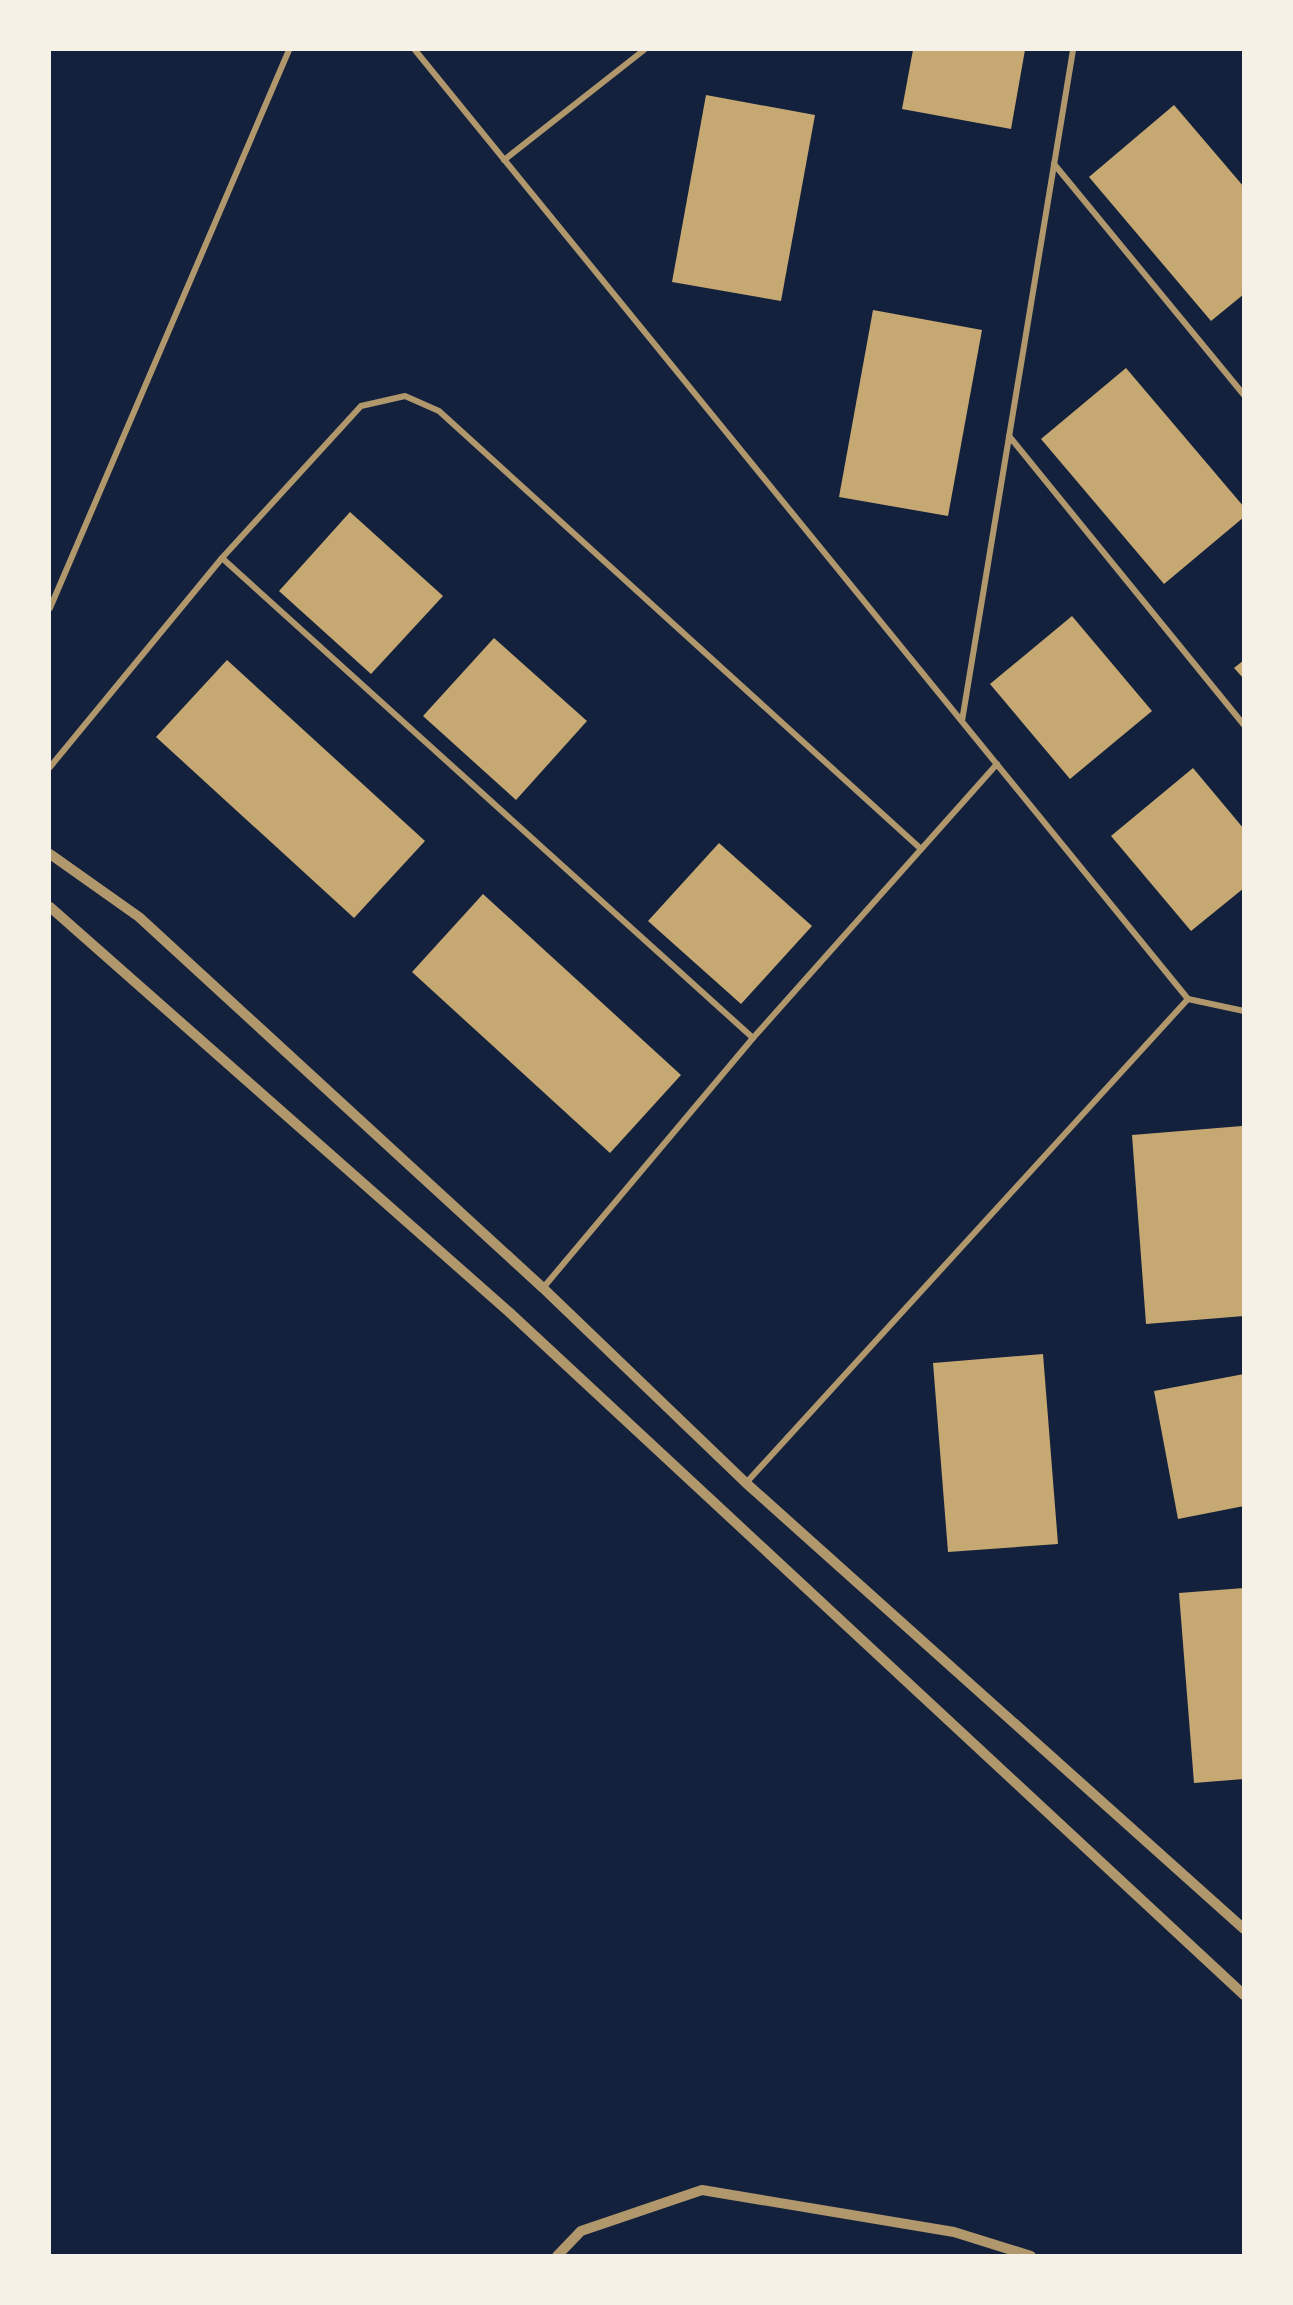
<svg xmlns="http://www.w3.org/2000/svg" width="1293" height="2305" font-family="Manrope,sans-serif">
	<rect width="100%" height="100%" fill="#14213d"/>
	<g fill="#c6a872">
		<polygon points="913,50 1025,50 1011,129 902,109"/>
		<polygon points="706,95 815,115 781,301 672,282"/>
		<polygon points="1174,105 1244,187 1244,294 1211,321 1089,177"/>
		<polygon points="873,310 982,330 948,516 839,497"/>
		<polygon points="1126,368 1244,507 1244,517 1164,584 1041,439"/>
		<polygon points="350,512 443,596 371,674 279,591"/>
		<polygon points="1072,616 1152,711 1070,779 990,684"/>
		<polygon points="494,638 587,721 516,800 423,716"/>
		<polygon points="227,660 425,841 354,918 156,737"/>
		<polygon points="1244,660 1244,679 1234,668"/>
		<polygon points="1193,768 1244,829 1244,888 1191,931 1111,836"/>
		<polygon points="719,843 812,926 741,1004 648,921"/>
		<polygon points="483,894 681,1075 610,1153 412,972"/>
		<polygon points="1242,1126 1244,1316 1146,1324 1132,1135"/>
		<polygon points="1043,1354 1058,1544 948,1552 933,1363"/>
		<polygon points="1244,1374 1244,1506 1178,1519 1154,1391"/>
		<polygon points="1244,1588 1244,1779 1194,1783 1179,1593"/>
	</g>
	<g fill="none" stroke-linecap="round" stroke-linejoin="round">
		<g stroke="#b1986c" stroke-width="6">
			<polyline points="415,50 1188,999 1244,1011"/>
			<polyline points="504,160 644,50"/>
			<polyline points="1054,164 1244,395"/>
			<polyline points="1009,436 1244,725"/>
			<polyline points="222,558 753,1038"/>
			<polyline points="50,608 289,50"/>
			<polyline points="962,721 1073,50"/>
			<polyline points="50,767 222,558 361,406 405,396 439,411 921,849"/>
			<polyline points="543,1288 753,1038 997,764"/>
			<polyline points="746,1483 1188,999"/>
		</g>
		<g stroke="#b1986c" stroke-width="10">
			<polyline points="50,854 139,917 543,1288 746,1483 1244,1929"/>
			<polyline points="50,907 509,1312 1244,1995"/>
			<polyline points="557,2256 581,2231 702,2190 954,2232 1031,2256"/>
		</g>
	</g>
	<rect width="1293" height="2305" fill="none" stroke="#f6f1e7" stroke-width="102"/>
</svg>
